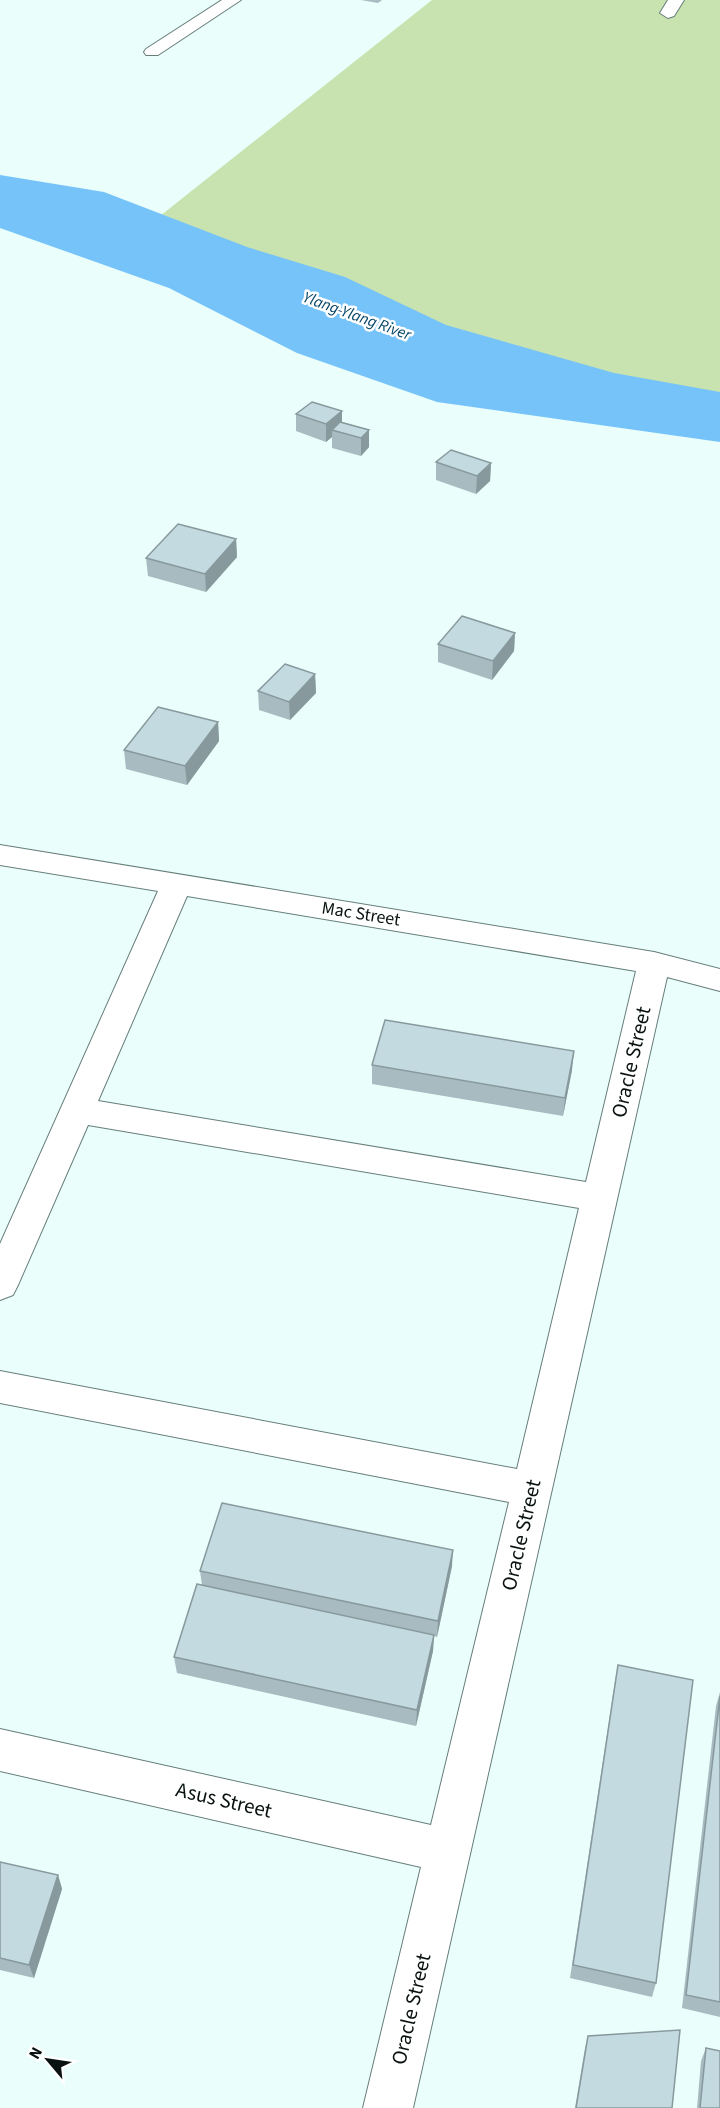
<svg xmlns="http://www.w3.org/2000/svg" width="720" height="2108" font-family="'Source Sans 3',sans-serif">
	<rect width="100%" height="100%" fill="#eafefb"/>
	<polygon fill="#c8e2b0" points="432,0 720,0 720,415 116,251"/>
	<polygon fill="#76c3fa" points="0,175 104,192 247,247 345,277 446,325 614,373 720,392 720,442 437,402 297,353 169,288 0,228"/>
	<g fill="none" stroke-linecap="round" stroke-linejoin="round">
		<g stroke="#667e7a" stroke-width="2">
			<g id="lane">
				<polygon points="222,0 241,0 158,55 146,55 144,52 146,49"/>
				<polygon points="668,0 684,0 674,16 668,18 660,13"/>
			</g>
		</g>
		<g stroke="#667e7a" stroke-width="2">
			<path id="street" d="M 0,845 L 654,952 L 720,969 L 720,991 L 667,977 L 413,2108 L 363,2108 L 421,1867 L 0,1771 L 0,1729 L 431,1825 L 509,1502 L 0,1403 L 0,1371 L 517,1469 L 579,1208 L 88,1125 L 18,1285 L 13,1295 L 0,1300 L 0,1244 L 158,891 L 0,865 ZM 187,896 L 636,971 L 586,1182 L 98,1101 Z"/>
		</g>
		<use href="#lane" fill="#fff" fill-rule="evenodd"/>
		<use href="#street" fill="#fff" fill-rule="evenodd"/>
	</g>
	<g fill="#a7bbc1">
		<polygon points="361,0 382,0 378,3"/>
		<polygon points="342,411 342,422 369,430 369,447 361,456 332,448 332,437 326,442 296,431 296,414"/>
		<polygon points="436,462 491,463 490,481 476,494 436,480"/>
		<polygon points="236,539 237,557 206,592 148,576 146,558"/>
		<polygon points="515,633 514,651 492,680 438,662 438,644"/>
		<polygon points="315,674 316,693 290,720 259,710 258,691"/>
		<polygon points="218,722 219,741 187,785 126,769 124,750"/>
		<polygon points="372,1065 572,1070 563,1116 372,1084"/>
		<polygon points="452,1566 437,1637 434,1636 433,1651 416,1726 177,1673 174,1657 202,1585 200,1571"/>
		<polygon points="618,1665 656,1983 652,1997 570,1978 615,1681"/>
		<polygon points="720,1692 720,2017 682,2008 716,1706"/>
		<polygon points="0,1862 58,1875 62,1889 34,1978 0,1970"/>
		<polygon points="588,2036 672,2108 575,2108 585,2048"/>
		<polygon points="706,2048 720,2108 697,2108 701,2061"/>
	</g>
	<g fill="#88999d">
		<polygon points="342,411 342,429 332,430 332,437 326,442 326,424"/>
		<polygon points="369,430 369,447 361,456 361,438"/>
		<polygon points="491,463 490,481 476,494 477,476"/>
		<polygon points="236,539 237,557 206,592 205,574"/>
		<polygon points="515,633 514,651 492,680 493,661"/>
		<polygon points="315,674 316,693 290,720 289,702"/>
		<polygon points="218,722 219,741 187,785 185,766"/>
		<polygon points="574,1051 572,1070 563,1116 565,1098"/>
		<polygon points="453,1550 452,1566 437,1637 438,1621"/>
		<polygon points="434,1635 433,1651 416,1726 417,1710"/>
		<polygon points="58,1875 62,1889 34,1978 29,1965"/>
	</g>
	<g fill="#c2dae0" stroke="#88999d" stroke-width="1.5">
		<polygon points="312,402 342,411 326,424 296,414"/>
		<polygon points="340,422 369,430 361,438 332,430"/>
		<polygon points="451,450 491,463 477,476 436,462"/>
		<polygon points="178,524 236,539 205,574 146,558"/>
		<polygon points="462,616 515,633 493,661 438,644"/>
		<polygon points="285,664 315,674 289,702 258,691"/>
		<polygon points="158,707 218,722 185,766 124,750"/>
		<polygon points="385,1020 574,1051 565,1098 372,1065"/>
		<polygon points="222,1503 453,1550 438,1621 200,1571"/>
		<polygon points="197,1584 434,1635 417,1710 174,1657"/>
		<polygon points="618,1665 693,1680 656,1983 573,1965"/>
		<polygon points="720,1696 720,2002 686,1995"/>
		<polygon points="0,1862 58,1875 29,1965 0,1958"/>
		<polygon points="680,2030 672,2108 576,2108 588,2036"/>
		<polygon points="706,2048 720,2051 720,2108 700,2108"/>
	</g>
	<g text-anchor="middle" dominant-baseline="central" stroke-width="5" stroke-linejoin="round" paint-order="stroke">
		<g font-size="16" font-style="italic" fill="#034467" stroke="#fff">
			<text transform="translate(357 316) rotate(20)">Ylang-Ylang River</text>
		</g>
		<g font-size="18" fill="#091210" stroke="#fff">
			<text transform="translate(361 914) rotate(9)">Mac Street</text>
		</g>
		<g font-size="21" fill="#091210" stroke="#fff">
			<text transform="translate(631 1062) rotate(-77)">Oracle Street</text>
			<text transform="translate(521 1535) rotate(-77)">Oracle Street</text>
			<text transform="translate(224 1800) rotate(13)">Asus Street</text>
			<text transform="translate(411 2009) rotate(-77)">Oracle Street</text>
		</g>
	</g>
	<g transform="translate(48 2060) rotate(299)" stroke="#ffffff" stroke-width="4.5" paint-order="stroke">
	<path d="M0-4.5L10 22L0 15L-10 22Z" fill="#091210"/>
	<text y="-9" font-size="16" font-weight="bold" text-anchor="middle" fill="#091210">N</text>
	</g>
</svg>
